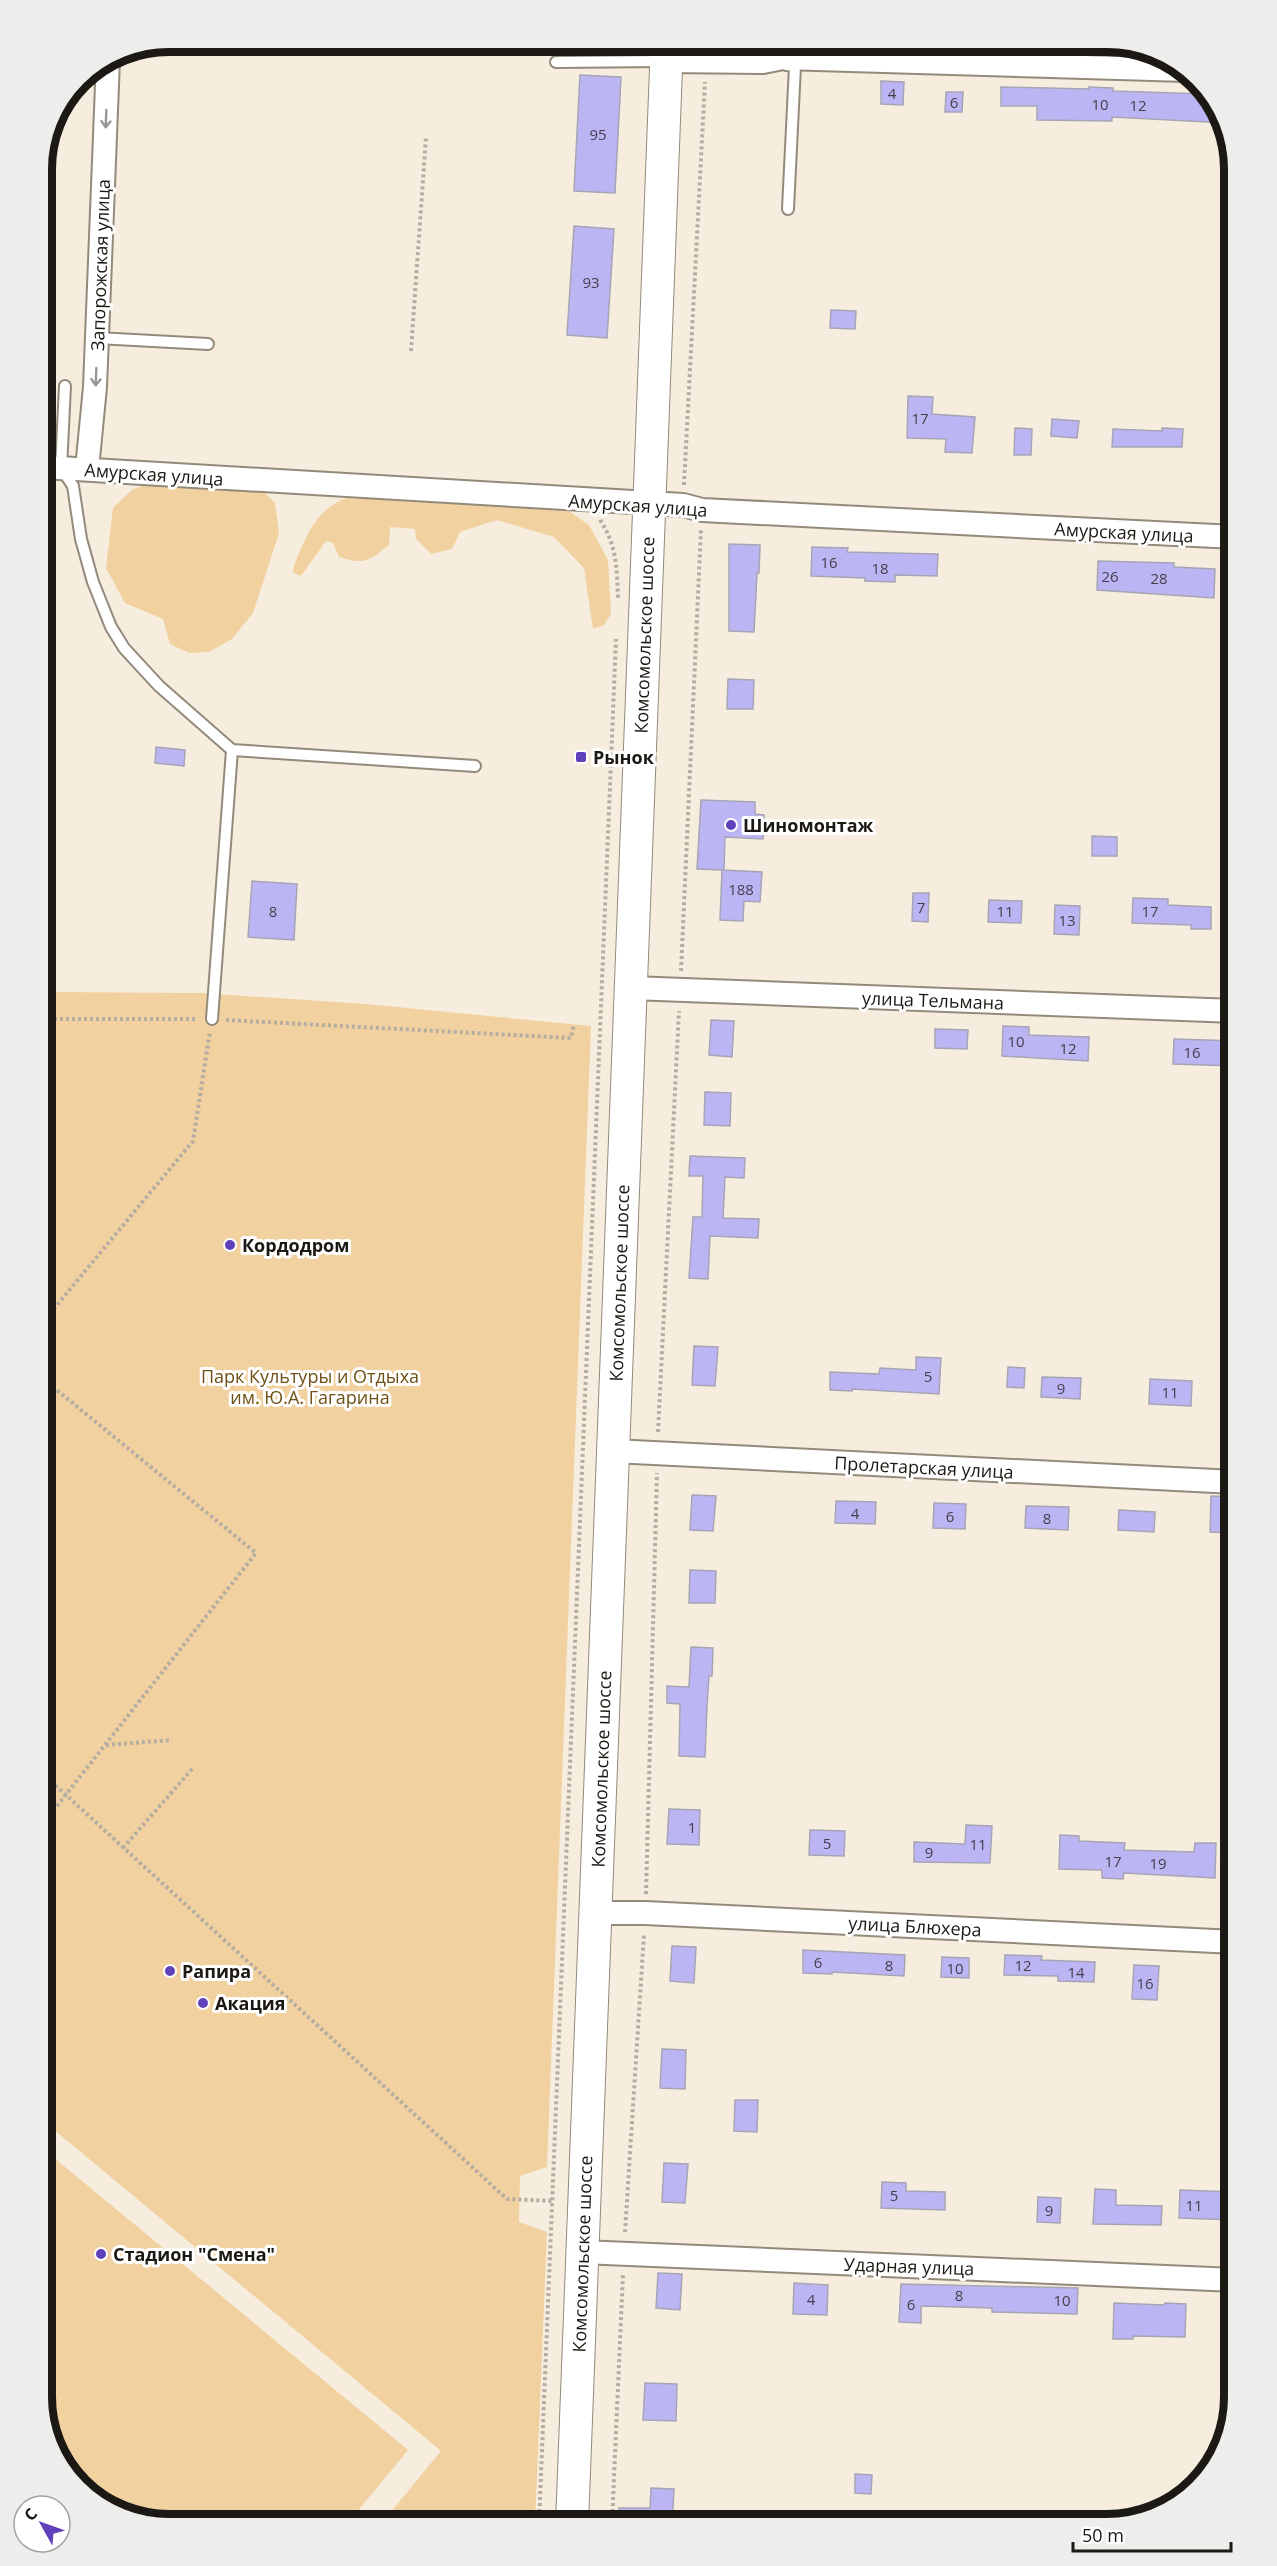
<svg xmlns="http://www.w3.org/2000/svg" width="1277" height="2566" font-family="'Open Sans',sans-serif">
	<rect width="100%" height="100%" fill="#f7edde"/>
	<g fill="#f0d19f">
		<polygon points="148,483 260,488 275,503 279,533 253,613 232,639 209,652 189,653 170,644 163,619 125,603 106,568 113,508 132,490"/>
		<path d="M 346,498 L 563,507 L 589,525 L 608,560 L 611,614 L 604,625 L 593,629 L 584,568 L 554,537 L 497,520 L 460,532 L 452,549 L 431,554 L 416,539 L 415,529 L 390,527 L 389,545 C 369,561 365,565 339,557 L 333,543 L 326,541 L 301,576 L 293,573 L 294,566 C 306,536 315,511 346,498 Z"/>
		<polygon points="42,992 201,993 366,1004 591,1026 547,2167 520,2176 519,2222 547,2232 535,2524 381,2524 441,2451 42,2120 42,1323 54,1309 42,1300"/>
		<polygon points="42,2148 408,2450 347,2524 162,2524 92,2498 52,2445 42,2396"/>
	</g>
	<g fill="#bcb5f3" stroke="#a6a5b5" stroke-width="1.5">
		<polygon points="580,75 621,77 615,193 574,191"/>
		<polygon points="881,81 904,82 903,105 881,104"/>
		<polygon points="1001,87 1089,89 1089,87 1113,88 1113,91 1205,94 1226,123 1112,117 1112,121 1037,120 1037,106 1001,106"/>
		<polygon points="946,92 963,92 962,112 945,112"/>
		<polygon points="574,226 614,229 607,338 567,335"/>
		<polygon points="831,310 856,311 855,329 830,328"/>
		<polygon points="908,396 933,397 932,414 975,417 972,453 945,452 946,439 907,438"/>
		<polygon points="1052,419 1079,421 1077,438 1051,436"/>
		<polygon points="1015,428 1032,429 1031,455 1014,455"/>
		<polygon points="1162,428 1183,429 1182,447 1112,447 1113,429 1162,431"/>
		<polygon points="729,544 760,545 759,573 757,573 754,632 729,631"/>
		<polygon points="812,547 848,548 847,552 938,554 937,576 895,575 895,582 865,581 865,578 811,576"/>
		<polygon points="1098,561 1174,563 1174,567 1215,569 1214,598 1097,590"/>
		<polygon points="728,679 754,680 753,709 727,709"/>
		<polygon points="156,747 185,750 184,766 155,763"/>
		<polygon points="701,800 755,802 755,814 764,815 763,839 725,837 724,870 762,872 760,902 744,901 743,921 720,920 722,870 697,869"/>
		<polygon points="1092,836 1117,837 1117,856 1092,856"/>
		<polygon points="252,881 297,884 294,940 248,937"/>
		<polygon points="913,893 929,893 928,922 912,921"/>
		<polygon points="1133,898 1168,899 1168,905 1211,907 1211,929 1191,929 1191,925 1132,923"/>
		<polygon points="989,900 1022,901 1021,923 988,922"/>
		<polygon points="1055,905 1080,906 1079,935 1054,934"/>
		<polygon points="711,1020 734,1021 732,1057 709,1055"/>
		<polygon points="1003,1026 1029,1027 1029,1035 1089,1037 1088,1061 1002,1056"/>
		<polygon points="935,1029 968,1030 967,1049 935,1048"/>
		<polygon points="1174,1039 1235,1041 1235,1066 1173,1064"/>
		<polygon points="705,1092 731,1093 730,1126 704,1125"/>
		<polygon points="690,1156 745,1158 744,1178 725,1177 723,1218 759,1219 758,1238 710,1236 708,1279 689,1278 693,1217 702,1217 703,1176 689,1176"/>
		<polygon points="694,1346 718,1347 715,1386 692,1385"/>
		<polygon points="916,1357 941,1358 939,1394 852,1389 852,1391 830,1390 830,1372 879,1374 880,1368 916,1370"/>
		<polygon points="1008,1367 1025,1368 1024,1388 1007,1387"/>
		<polygon points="1042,1377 1081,1378 1080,1399 1041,1397"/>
		<polygon points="1150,1379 1192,1381 1191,1406 1149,1404"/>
		<polygon points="692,1495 716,1496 713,1531 690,1530"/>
		<polygon points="1211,1496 1235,1497 1234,1533 1210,1532"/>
		<polygon points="836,1501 876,1502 875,1524 835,1523"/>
		<polygon points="934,1503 966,1504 965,1529 933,1528"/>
		<polygon points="1026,1506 1069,1507 1068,1530 1025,1528"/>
		<polygon points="1119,1510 1155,1512 1154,1532 1118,1530"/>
		<polygon points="690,1570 716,1571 715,1603 689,1603"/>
		<polygon points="691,1647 713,1648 712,1676 709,1676 707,1705 705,1757 679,1756 680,1704 667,1703 667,1686 689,1687"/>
		<polygon points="669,1809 700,1810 699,1845 667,1844"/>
		<polygon points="966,1825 992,1826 990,1863 914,1862 914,1842 965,1844"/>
		<polygon points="810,1830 845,1831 844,1856 809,1855"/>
		<polygon points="1060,1835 1079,1836 1079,1841 1125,1843 1124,1850 1194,1852 1195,1843 1216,1843 1215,1878 1124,1873 1123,1879 1102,1878 1102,1870 1059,1869"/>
		<polygon points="672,1946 696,1947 694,1983 670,1981"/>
		<polygon points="803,1950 905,1955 904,1976 832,1972 832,1974 803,1973"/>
		<polygon points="1005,1955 1042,1956 1041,1960 1095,1962 1094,1982 1058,1981 1058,1976 1004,1975"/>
		<polygon points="942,1957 969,1958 969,1978 941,1977"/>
		<polygon points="1134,1965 1159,1966 1157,2000 1132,1999"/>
		<polygon points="662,2049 686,2050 685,2089 660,2088"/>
		<polygon points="735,2100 758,2100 757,2132 734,2131"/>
		<polygon points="664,2163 688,2164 685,2203 662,2202"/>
		<polygon points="882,2182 906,2183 906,2191 945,2192 945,2210 881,2208"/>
		<polygon points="1095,2189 1116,2190 1116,2205 1162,2206 1161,2225 1093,2224"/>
		<polygon points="1180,2190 1235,2192 1235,2220 1179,2218"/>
		<polygon points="1038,2197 1061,2198 1060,2223 1037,2222"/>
		<polygon points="658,2273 682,2274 680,2310 656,2308"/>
		<polygon points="794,2283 828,2285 827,2315 793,2314"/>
		<polygon points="901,2284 1078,2288 1077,2314 992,2312 992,2308 921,2306 921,2323 899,2322"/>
		<polygon points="1114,2303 1164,2305 1165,2303 1186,2304 1185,2337 1133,2336 1133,2339 1113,2339"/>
		<polygon points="645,2383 677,2384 676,2421 643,2420"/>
		<polygon points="855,2474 872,2475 871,2494 855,2493"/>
		<polygon points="651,2488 674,2489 672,2524 619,2524 619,2508 650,2508"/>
	</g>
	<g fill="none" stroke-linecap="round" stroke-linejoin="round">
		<g stroke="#938a7c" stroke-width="14">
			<g id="service">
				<polyline points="783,58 785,42"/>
				<polyline points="556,62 663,61"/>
				<polyline points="786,65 795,66 788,209"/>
				<polyline points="97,338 208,344"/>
				<polyline points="65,386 61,468 73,486 81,539 93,582 111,627 124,648 159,686 232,750 475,766"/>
				<polyline points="212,1019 232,750"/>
			</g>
		</g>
		<g stroke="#938a7c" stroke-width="26">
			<g id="minor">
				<polyline points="666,61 763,62 783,58 1186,70"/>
				<polyline points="42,467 683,505 702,510 1235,537"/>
				<polyline points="87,469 95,387 108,60"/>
				<polyline points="631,988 1235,1011"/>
				<polyline points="613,1451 1235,1482"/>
				<polyline points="595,1913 645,1913 1235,1942"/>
				<polyline points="582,2252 1235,2280"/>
			</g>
		</g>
		<g stroke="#938a7c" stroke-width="34">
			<polyline id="secondary" points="572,2524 667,42"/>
		</g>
		<g stroke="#b5ada1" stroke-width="4" stroke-dasharray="3 3" stroke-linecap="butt">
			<polyline points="411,351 426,137"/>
			<polyline points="684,485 705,82"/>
			<path d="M 600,520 C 617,545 617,570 618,599"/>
			<polyline points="681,971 701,529"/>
			<polyline points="42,1019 197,1019"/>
			<polyline points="226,1020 571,1038 574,1024"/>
			<polyline points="42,1323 193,1141 210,1031"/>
			<polyline points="658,1432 679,1011"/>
			<polyline points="106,1745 172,1740"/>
			<polyline points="42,1773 507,2199 553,2201"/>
			<polyline points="42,1825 256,1553 42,1378"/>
			<polyline points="123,1848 193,1768"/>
			<polyline points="646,1894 657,1473"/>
			<polyline points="625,2232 644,1934"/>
			<polyline points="539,2524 616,639"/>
			<polyline points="612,2524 623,2273"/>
		</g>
		<use href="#service" stroke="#fff" stroke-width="10"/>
		<use href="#minor" stroke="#fff" stroke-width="22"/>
		<use href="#secondary" stroke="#fff" stroke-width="32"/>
	</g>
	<defs><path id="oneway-shaft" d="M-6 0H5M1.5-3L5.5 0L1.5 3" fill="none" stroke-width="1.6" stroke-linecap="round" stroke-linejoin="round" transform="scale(1.5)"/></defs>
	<g stroke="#999795">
		<use href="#oneway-shaft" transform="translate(106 119) rotate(92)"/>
		<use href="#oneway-shaft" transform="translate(96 377) rotate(92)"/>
	</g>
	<g fill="#5f41b9" stroke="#fff" stroke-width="2">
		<rect x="575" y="751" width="12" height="12" rx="3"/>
		<circle cx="731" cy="825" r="6"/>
		<circle cx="230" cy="1245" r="6"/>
		<circle cx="170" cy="1971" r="6"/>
		<circle cx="203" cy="2003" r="6"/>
		<circle cx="101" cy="2254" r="6"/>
	</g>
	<g text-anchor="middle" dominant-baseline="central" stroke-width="6" stroke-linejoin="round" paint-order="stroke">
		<g font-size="15" fill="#443f4b">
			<text x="892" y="93">4</text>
			<text x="954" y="102">6</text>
			<text x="1100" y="104">10</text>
			<text x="1138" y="105">12</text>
			<text x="598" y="134">95</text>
			<text x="591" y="282">93</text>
			<text x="920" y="418">17</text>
			<text x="829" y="562">16</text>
			<text x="880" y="568">18</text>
			<text x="1110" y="576">26</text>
			<text x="1159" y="578">28</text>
			<text x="741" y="889">188</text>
			<text x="921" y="907">7</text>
			<text x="273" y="911">8</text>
			<text x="1005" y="911">11</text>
			<text x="1150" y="911">17</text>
			<text x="1067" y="920">13</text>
			<text x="1016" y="1041">10</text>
			<text x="1068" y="1048">12</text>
			<text x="1192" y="1052">16</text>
			<text x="928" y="1376">5</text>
			<text x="1061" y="1388">9</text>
			<text x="1170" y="1392">11</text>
			<text x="855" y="1513">4</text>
			<text x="950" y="1516">6</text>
			<text x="1047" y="1518">8</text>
			<text x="692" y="1827">1</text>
			<text x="827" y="1843">5</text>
			<text x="978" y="1844">11</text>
			<text x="929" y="1852">9</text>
			<text x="1113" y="1861">17</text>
			<text x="1158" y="1863">19</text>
			<text x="818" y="1962">6</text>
			<text x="889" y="1965">8</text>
			<text x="1023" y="1965">12</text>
			<text x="955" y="1968">10</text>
			<text x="1076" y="1972">14</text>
			<text x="1145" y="1983">16</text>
			<text x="894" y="2195">5</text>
			<text x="1194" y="2205">11</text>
			<text x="1049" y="2210">9</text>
			<text x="959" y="2295">8</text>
			<text x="811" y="2299">4</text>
			<text x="1062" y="2300">10</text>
			<text x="911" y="2304">6</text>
		</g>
		<g font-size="18" fill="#1c1813" stroke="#fff">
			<text transform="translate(100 265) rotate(-88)">Запорожская улица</text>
			<text transform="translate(154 474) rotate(4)">Амурская улица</text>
			<text transform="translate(638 505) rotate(4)">Амурская улица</text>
			<text transform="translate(1124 532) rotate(3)">Амурская улица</text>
			<text transform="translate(644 635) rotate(-88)">Комсомольское шоссе</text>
			<text transform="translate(933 1000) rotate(2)">улица Тельмана</text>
			<text transform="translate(619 1283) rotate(-88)">Комсомольское шоссе</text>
			<text transform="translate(924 1467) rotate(3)">Пролетарская улица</text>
			<text transform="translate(601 1769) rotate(-88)">Комсомольское шоссе</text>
			<text transform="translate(915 1926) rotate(3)">улица Блюхера</text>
			<text transform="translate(582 2254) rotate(-88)">Комсомольское шоссе</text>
			<text transform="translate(909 2266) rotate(2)">Ударная улица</text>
		</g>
		<g font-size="18" font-weight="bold" fill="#1c1813" stroke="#fff" text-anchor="start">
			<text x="593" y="757">Рынок</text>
			<text x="743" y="825">Шиномонтаж</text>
			<text x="242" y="1245">Кордодром</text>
			<text x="182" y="1971">Рапира</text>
			<text x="215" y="2003">Акация</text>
			<text x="113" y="2254">Стадион "Смена"</text>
		</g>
		<g font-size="18" fill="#6f5015" stroke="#fff">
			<text x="310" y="1376">Парк Культуры и Отдыха<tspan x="310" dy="21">им. Ю.А. Гагарина</tspan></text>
		</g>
	</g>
	<path d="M0 0H1277V2566H0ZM169 52H1107A117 117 0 0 1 1224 169V2397A117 117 0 0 1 1107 2514H169A117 117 0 0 1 52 2397V169A117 117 0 0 1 169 52Z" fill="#ededec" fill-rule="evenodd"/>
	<path fill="none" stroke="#1c1813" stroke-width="8" d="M169 52H1107A117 117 0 0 1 1224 169V2397A117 117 0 0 1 1107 2514H169A117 117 0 0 1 52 2397V169A117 117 0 0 1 169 52Z"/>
	<g transform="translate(42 2524) rotate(310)"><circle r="28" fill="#ffffff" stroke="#a4a3a1" stroke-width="1.5"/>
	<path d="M0-4.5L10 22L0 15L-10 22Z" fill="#5f41b9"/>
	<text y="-9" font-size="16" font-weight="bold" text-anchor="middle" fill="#1c1813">С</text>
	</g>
	<path d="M1073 2542v9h158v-9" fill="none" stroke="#1c1813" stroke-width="3"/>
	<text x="1082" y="2542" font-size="18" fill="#1c1813" stroke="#ffffff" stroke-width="4.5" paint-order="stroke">50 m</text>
</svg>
